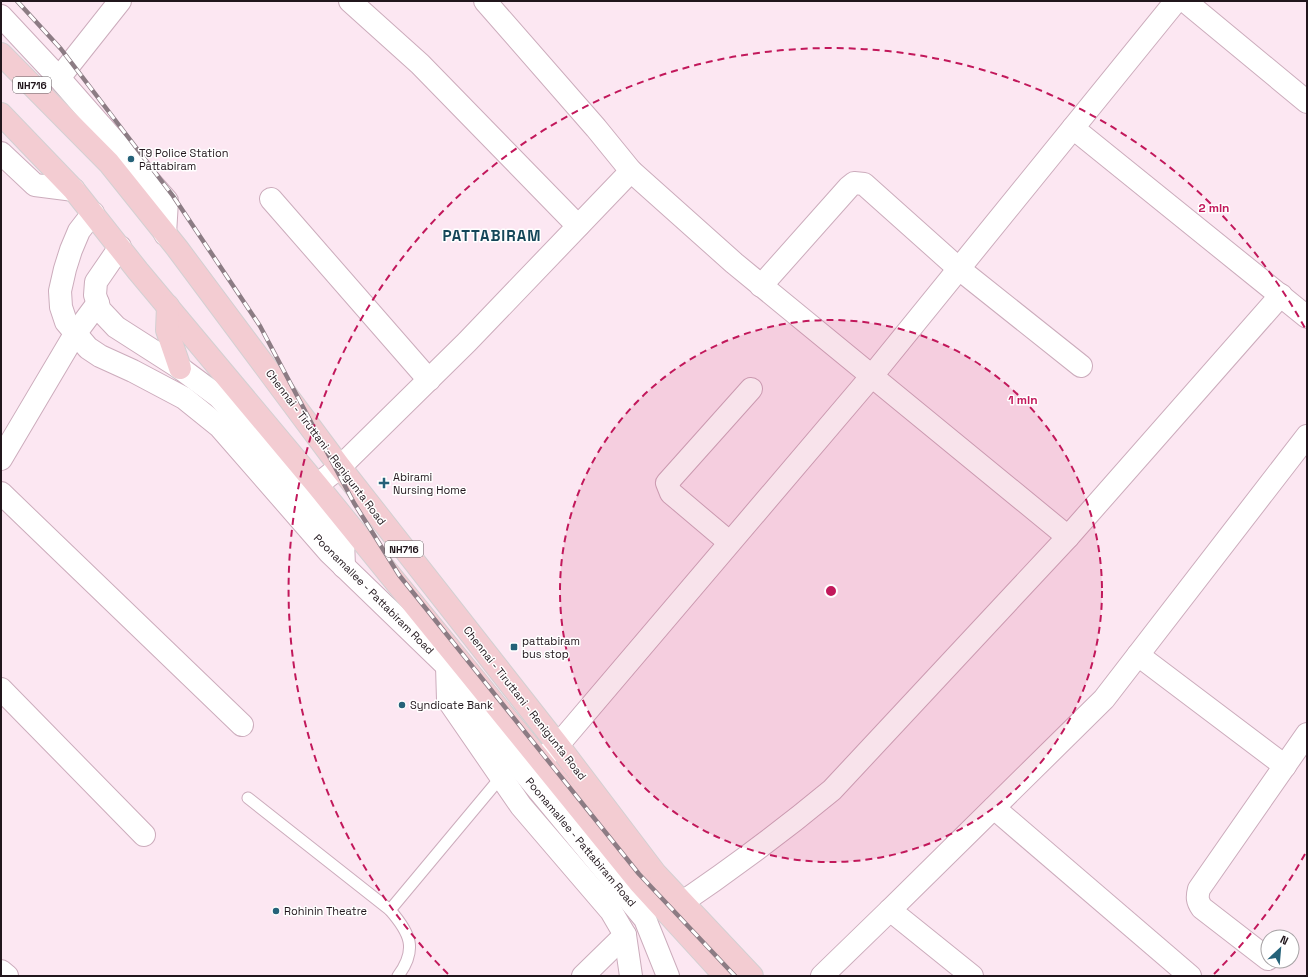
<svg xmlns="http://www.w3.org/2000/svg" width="1308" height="977" font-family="'Space Grotesk',sans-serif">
	<rect width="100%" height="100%" fill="#fce7f2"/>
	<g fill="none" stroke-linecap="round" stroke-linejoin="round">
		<g stroke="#ccacbc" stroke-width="13">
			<g id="service">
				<path d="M 248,798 L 390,910 C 410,933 418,949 398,976"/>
				<polyline points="390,910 501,777"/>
			</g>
		</g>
		<g stroke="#ccacbc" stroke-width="24">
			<g id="minor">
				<polyline points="350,1 420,64 578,226"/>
				<polyline points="485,1 596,128 631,171 734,263 1068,537"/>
				<polyline points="1185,1 1307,102"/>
				<polyline points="59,78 120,1"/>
				<polyline points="1073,128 1307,317"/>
				<polyline points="271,199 429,380"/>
				<polyline points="761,286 849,187 854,183 864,184 958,268 1081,366"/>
				<polyline points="1,459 75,334 98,303"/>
				<polyline points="317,485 340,467 467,342 631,171"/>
				<polyline points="1,493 242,725"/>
				<polyline points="729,542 671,493 667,483 751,389"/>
				<polyline points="1138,655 1285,766"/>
				<polyline points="447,666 448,700 521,806 611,911 625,935 631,976"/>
				<polyline points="1,689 144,835"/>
				<polyline points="543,758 558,745 871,377 1176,1"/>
				<polyline points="994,808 1190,976"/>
				<path d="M 668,912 C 725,874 779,834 832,790 L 1068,537 L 1281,295"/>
				<path d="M 1268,959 L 1202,908 C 1197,901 1197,897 1199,889 L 1307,734"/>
				<polyline points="1,971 7,976"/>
				<polyline points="583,976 625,935"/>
				<polyline points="822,976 890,910"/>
				<polyline points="972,976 890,910 1104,699 1307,436"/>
			</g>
		</g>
		<g stroke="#ccacbc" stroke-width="24">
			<g id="tertiary">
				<polyline points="1,16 59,78 167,201 165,234"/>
				<polyline points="1,153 35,185 74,190"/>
				<polyline points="93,213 79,231 71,250 65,269 60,291 61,307 66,322 88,348 100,356 133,371 184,398 220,427 329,552 447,666 517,764 645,919 668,976"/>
				<polyline points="120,247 96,282 95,295 100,310 116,327 180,368 219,397 246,425 343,540 344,567"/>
			</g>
		</g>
		<g stroke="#d3d0d2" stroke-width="24">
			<g id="trunk">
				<polyline points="1,54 109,163 177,248 340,467 558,745 655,873 752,976"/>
				<polyline points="1,114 74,190 138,271 317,485 640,883 725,976"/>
				<polyline points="168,306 167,330 180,368"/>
			</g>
		</g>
		<use href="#service" stroke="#fff" stroke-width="11"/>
		<use href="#minor" stroke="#fff" stroke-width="22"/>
		<use href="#tertiary" stroke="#fff" stroke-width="22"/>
		<use href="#trunk" stroke="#f3ccd2" stroke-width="22"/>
		<g stroke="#8c7c84" stroke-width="4.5">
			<polyline id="rail" points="17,1 61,49 173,196 260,326 354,503 399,575 639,874 735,976"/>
		</g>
		<use href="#rail" stroke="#fff" stroke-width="3" stroke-dasharray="9" stroke-linecap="butt"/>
	</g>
	<circle cx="831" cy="591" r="271" fill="#c2185b" fill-opacity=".12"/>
	<g fill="none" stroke="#c2185b" stroke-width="2" stroke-dasharray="7 5">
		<circle cx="831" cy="591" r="271"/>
		<path d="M1305 854A542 542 0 0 1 1214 974M448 974A542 542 0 1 1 1305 328"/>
	</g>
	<g fill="#256279" stroke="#fff" stroke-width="1.5">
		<circle cx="131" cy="159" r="4"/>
		<path d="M382 477h4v4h4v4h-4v4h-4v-4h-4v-4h4z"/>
		<rect x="510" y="643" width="8" height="8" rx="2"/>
		<circle cx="402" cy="705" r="4"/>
		<circle cx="276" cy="911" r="4"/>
	</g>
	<g text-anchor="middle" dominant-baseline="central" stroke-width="3" stroke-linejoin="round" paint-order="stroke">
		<g fill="#fff" stroke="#645c60" stroke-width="1">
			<rect x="13" y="77" width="38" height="16" rx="3"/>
			<rect x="385" y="541" width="38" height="16" rx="3"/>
		</g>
		<g font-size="10" font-weight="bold" fill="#21161c">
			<text x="32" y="85">NH716</text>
			<text x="404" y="549">NH716</text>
		</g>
		<g font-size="11" fill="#21161c" stroke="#fff" text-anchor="start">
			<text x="139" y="153">T9 Police Station<tspan x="139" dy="13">Pattabiram</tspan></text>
			<text x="393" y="477">Abirami<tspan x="393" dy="13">Nursing Home</tspan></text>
			<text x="522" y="641">pattabiram<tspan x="522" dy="13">bus stop</tspan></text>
			<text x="410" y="705">Syndicate Bank</text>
			<text x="284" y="911">Rohinin Theatre</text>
		</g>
		<g font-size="11" fill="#21161c" stroke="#fff">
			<text transform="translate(326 447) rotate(53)">Chennai - Tiruttani - Renigunta Road</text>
			<text transform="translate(374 594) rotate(45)">Poonamallee - Pattabiram Road</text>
			<text transform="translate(525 703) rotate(52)">Chennai - Tiruttani - Renigunta Road</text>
			<text transform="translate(581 842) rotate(50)">Poonamallee - Pattabiram Road</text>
		</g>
		<g font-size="15" font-weight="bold" letter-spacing="1" fill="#154659" stroke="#fff">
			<text x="492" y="235">PATTABIRAM</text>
		</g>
	</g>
	<circle cx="831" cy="591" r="6" fill="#c2185b" stroke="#fff" stroke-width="2"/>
	<g font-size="12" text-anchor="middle" font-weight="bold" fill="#c2185b" stroke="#fff" stroke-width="3" stroke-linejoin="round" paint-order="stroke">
		<text x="1214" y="212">2 min</text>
		<text x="1023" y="404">1 min</text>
	</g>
	<rect width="1308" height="977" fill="none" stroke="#21161c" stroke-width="4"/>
	<g transform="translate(1280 949) rotate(26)"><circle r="19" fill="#ffffff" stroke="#a6a2a4"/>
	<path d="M0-3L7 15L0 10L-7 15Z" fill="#256279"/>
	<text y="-6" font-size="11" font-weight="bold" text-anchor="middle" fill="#21161c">N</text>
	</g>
</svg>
